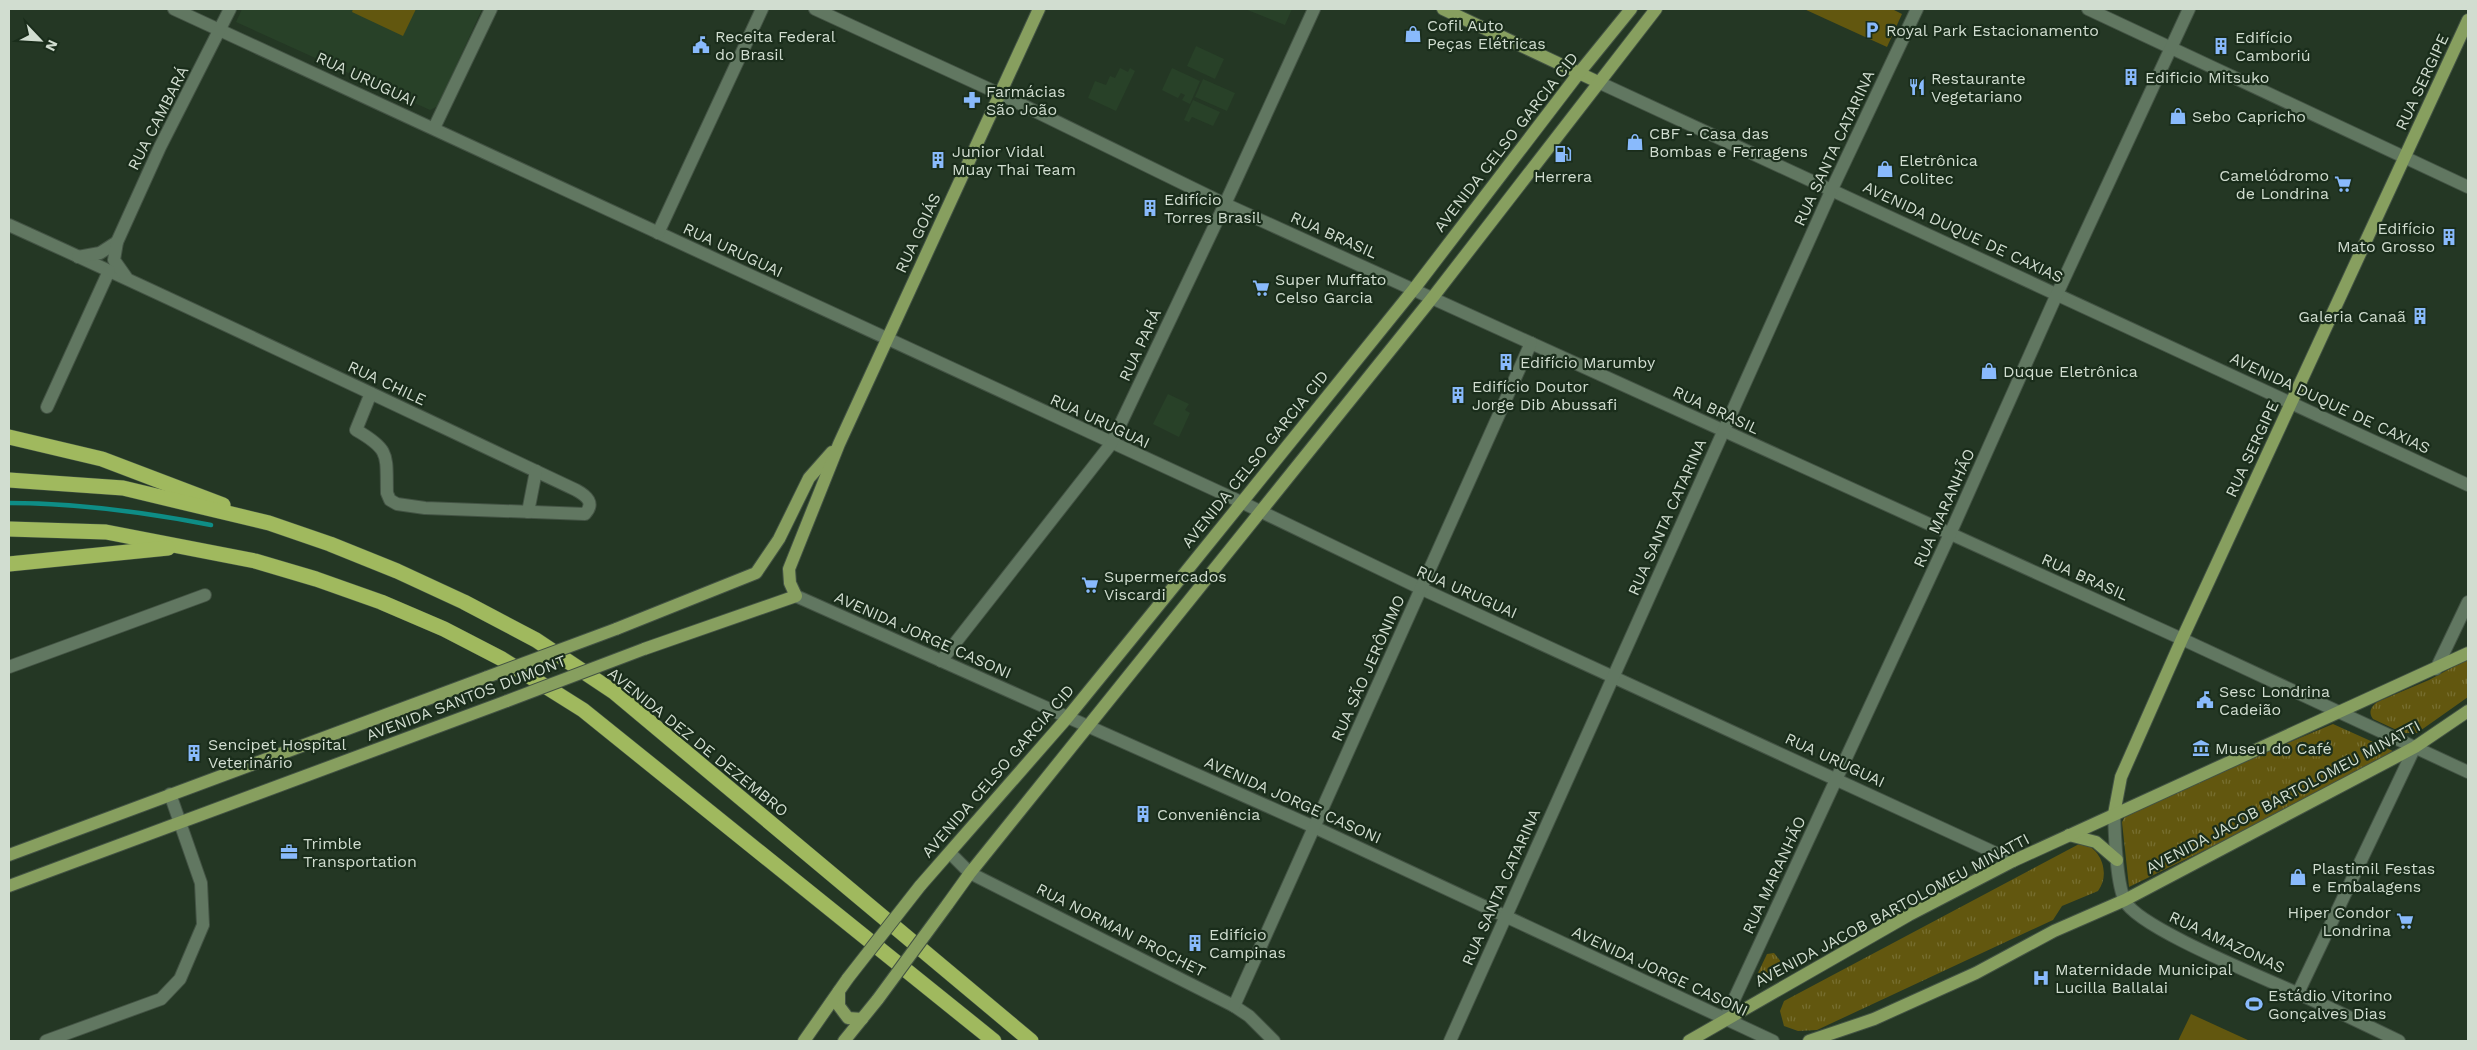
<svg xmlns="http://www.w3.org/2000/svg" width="2477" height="1050" font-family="'Work Sans',sans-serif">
	<defs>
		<pattern id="grass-tufts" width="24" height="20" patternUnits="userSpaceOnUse" patternTransform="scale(1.25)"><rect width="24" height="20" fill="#62570f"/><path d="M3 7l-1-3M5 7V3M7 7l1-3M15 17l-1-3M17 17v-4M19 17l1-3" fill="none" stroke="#776f31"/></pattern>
	</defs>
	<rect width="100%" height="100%" fill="#243724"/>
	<g fill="#284128">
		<polygon points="242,9 482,9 438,106 430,110 236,22"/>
		<polygon points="1245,9 1292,9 1285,25"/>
		<polygon points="1196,46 1224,59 1215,79 1187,66"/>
		<polygon points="1120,68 1128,72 1130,68 1135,71 1116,111 1088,98 1095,81 1106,85 1110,76 1115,78"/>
		<polygon points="1172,68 1200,81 1190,104 1182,100 1185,95 1181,93 1178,98 1162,90"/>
		<polygon points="1203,79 1235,93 1227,111 1195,97"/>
		<polygon points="1193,100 1220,112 1213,126 1192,117 1189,122 1184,120"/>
		<polygon points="1168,394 1189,404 1185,410 1190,413 1179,437 1153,424"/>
	</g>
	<g fill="url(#grass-tufts)">
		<path d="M 2468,659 L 2468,697 L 2417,733 L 2403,733 L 2373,719 C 2368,712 2371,707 2377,702 L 2429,680 Z"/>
		<path d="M 2333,724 L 2393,751 C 2308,803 2218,843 2129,887 L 2122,822 L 2128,810 Z"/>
		<path d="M 2081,843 C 2101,847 2111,874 2098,891 L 2062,906 L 2053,920 L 1817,1030 L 1798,1031 L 1784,1026 L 1780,1011 L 1784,1001 Z"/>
		<polygon points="1774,953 1787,969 1760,984 1757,975 1767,954"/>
	</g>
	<g fill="#62570f">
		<polygon points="353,9 416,9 403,36 352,12"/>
		<polygon points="1804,9 1892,9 1902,14 1887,47"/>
		<polygon points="2191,1014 2250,1041 2178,1041"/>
	</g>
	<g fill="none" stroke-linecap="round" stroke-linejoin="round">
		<path stroke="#0e8d86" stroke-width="4.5" d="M 9,503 C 77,503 144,512 211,525"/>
		<g stroke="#435344" stroke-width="14">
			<g id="minor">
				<polyline points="174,9 1241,502 1422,589 2013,861"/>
				<polyline points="815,9 1000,94 1225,204 2182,639 2468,772"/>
				<polyline points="2088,9 2468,187"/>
				<polyline points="1598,82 2468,485"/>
				<polyline points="434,128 491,9"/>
				<path d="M 9,225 C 199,311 387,401 576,490 C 587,496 595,503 585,514 L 425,508 L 397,504 L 390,500 L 387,493 C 386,455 391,450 356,430 L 371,393"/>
				<polyline points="658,233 762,9"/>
				<polyline points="78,257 100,253 117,242"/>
				<polyline points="126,277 114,260 117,242 160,147 230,9"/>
				<polyline points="47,407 109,271"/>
				<polyline points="528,512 536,471"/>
				<polyline points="796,596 1314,827 1773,1041"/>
				<polyline points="941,661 1111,444 1225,204 1314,9"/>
				<polyline points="9,667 205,595"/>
				<polyline points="2436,669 2468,602"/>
				<path d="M 2114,814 C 2115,836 2116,883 2125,901 C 2138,928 2267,979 2299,994 C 2333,1009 2366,1025 2399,1041"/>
				<polyline points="950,853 970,873 1234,1006 1249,1016 1274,1041"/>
				<polyline points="2298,993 2415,747"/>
				<polyline points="1234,1006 1531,343"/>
				<polyline points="1725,1019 1950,534 2057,294 2189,9"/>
				<polyline points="46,1041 161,999 180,979 203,925 201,883 170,794"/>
				<polyline points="1450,1041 1832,189 1917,9"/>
			</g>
		</g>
		<g stroke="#435344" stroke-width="14">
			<g id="major">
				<polyline points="1443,9 1598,82"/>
				<polyline points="616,629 756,573 779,539 809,478 832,452"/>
				<polyline points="644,649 796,596 790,583 789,569 839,444 1039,9"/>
				<polyline points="2114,814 2121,777 2182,639 2468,20"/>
				<polyline points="2069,835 2096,842 2117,860"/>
				<polyline points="9,855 487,677"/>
				<polyline points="9,886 507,701"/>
				<polyline points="920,886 1067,718 1167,595 1414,289 1579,73 1631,9"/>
				<polyline points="947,905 970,873 1433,297 1656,9"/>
				<polyline points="839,991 839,1006 848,1018 862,1019"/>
				<polyline points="804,1041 848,978"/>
				<polyline points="844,1041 878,999"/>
				<polyline points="1689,1041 1909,915 2013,861 2468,653"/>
				<polyline points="1809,1041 1874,1019 1976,973 2054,931 2125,900 2415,747 2468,711"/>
			</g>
		</g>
		<g stroke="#435344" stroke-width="16">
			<g id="highway">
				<polyline points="9,437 102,459 223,505"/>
				<polyline points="9,480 123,488 269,523 330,544 397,571 464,602 536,640 614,692 1031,1041"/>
				<polyline points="9,529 106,532 255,561 316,579 381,602 444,629 502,659 583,710 994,1041"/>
				<polyline points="9,564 168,548"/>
			</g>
		</g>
		<use href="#minor" stroke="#617761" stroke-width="12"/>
		<use href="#major" stroke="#879f5f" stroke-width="12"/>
		<use href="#highway" stroke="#a0b95e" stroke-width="15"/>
		<g stroke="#435344" stroke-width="14" stroke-linecap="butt">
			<g id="major-bridge">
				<polyline points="487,677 616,629"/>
				<polyline points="507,701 644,649"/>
				<polyline points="848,978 920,886"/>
				<polyline points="878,999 947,905"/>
			</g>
		</g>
		<use href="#major-bridge" stroke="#879f5f" stroke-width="12"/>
	</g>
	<defs>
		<g id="parking-bare" transform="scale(1.35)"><path d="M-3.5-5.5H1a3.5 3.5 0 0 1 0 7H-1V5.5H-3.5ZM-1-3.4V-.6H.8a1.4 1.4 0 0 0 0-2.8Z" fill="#89bafc" stroke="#1a2d1b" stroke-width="2.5" paint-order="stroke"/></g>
		<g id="shop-bare" transform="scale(1.35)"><path d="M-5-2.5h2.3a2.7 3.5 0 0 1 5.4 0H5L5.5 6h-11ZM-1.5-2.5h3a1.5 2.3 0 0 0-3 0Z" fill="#89bafc" stroke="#1a2d1b" stroke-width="2.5" paint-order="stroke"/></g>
		<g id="civic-bare" transform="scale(1.35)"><path d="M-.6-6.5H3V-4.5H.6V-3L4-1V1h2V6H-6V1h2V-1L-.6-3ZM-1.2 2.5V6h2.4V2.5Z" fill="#89bafc" stroke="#1a2d1b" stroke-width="2.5" paint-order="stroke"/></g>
		<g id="building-bare" transform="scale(1.35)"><path d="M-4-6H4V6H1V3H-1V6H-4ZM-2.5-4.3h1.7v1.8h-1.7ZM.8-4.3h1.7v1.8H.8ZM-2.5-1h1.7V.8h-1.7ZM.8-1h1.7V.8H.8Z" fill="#89bafc" stroke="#1a2d1b" stroke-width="2.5" paint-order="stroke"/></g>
		<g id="restaurant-bare" transform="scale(1.35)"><path d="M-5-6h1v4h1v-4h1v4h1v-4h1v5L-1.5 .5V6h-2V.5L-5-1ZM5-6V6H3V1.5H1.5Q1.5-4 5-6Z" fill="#89bafc" stroke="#1a2d1b" stroke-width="2.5" paint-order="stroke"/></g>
		<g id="pharmacy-bare" transform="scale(1.35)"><path d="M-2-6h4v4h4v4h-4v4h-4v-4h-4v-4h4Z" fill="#89bafc" stroke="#1a2d1b" stroke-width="2.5" paint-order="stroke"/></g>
		<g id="fuel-bare" transform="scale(1.35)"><path d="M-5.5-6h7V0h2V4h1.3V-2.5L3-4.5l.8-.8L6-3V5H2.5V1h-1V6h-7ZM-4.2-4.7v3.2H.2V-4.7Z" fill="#89bafc" stroke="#1a2d1b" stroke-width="2.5" paint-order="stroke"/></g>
		<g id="supermarket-bare" transform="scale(1.35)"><path d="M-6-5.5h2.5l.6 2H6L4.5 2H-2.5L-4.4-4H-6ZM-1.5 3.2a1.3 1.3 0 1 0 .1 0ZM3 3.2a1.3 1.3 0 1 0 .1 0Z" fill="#89bafc" stroke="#1a2d1b" stroke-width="2.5" paint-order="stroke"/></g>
		<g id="museum-bare" transform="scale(1.35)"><path d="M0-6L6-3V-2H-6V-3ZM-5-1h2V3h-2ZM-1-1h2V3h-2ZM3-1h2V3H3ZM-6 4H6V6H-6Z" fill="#89bafc" stroke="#1a2d1b" stroke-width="2.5" paint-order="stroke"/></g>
		<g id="office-bare" transform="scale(1.35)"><path d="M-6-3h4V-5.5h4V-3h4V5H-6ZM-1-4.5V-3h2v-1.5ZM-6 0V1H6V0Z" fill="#89bafc" stroke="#1a2d1b" stroke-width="2.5" paint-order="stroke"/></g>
		<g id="hospital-bare" transform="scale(1.35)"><path d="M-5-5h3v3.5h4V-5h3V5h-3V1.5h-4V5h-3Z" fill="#89bafc" stroke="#1a2d1b" stroke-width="2.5" paint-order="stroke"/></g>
		<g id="stadium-bare" transform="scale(1.35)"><path d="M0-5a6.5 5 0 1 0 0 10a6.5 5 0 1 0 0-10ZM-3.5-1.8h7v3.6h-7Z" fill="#89bafc" stroke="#1a2d1b" stroke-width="2.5" paint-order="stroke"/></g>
	</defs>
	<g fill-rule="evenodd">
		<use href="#parking-bare" x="1872" y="30"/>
		<use href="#shop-bare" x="1413" y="34"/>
		<use href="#civic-bare" x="701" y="45"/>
		<use href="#building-bare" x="2221" y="46"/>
		<use href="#building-bare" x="2131" y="77"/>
		<use href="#restaurant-bare" x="1917" y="87"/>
		<use href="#pharmacy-bare" x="972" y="100"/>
		<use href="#shop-bare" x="2178" y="116"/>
		<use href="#shop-bare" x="1635" y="142"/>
		<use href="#fuel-bare" x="1563" y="154"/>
		<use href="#building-bare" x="938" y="160"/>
		<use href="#shop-bare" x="1885" y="169"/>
		<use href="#supermarket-bare" x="2343" y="184"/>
		<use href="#building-bare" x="1150" y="208"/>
		<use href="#building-bare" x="2449" y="237"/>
		<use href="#supermarket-bare" x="1261" y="288"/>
		<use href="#building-bare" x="2420" y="316"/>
		<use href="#building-bare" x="1506" y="362"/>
		<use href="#shop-bare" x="1989" y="371"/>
		<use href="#building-bare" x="1458" y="395"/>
		<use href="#supermarket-bare" x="1090" y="585"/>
		<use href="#civic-bare" x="2205" y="700"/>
		<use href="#museum-bare" x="2201" y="748"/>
		<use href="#building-bare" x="194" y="753"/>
		<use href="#building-bare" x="1143" y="814"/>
		<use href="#office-bare" x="289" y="852"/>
		<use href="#shop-bare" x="2298" y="877"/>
		<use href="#supermarket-bare" x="2405" y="921"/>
		<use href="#building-bare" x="1195" y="943"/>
		<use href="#hospital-bare" x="2041" y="978"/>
		<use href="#stadium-bare" x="2254" y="1004"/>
	</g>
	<g text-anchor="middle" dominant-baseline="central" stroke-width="4.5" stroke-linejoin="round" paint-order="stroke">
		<g font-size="16" fill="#d1ddd0" stroke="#1a2d1b" text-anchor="start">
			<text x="1427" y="25">Cofil Auto<tspan x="1427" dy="18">Peças Elétricas</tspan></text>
			<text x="1886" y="30">Royal Park Estacionamento</text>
			<text x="715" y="36">Receita Federal<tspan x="715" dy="18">do Brasil</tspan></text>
			<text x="2235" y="37">Edifício<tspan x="2235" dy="18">Camboriú</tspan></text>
			<text x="2145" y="77">Edificio Mitsuko</text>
			<text x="1931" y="78">Restaurante<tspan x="1931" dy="18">Vegetariano</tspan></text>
			<text x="986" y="91">Farmácias<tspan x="986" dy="18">São João</tspan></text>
			<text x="2192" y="116">Sebo Capricho</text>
			<text x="1649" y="133">CBF - Casa das<tspan x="1649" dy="18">Bombas e Ferragens</tspan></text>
			<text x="952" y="151">Junior Vidal<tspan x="952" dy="18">Muay Thai Team</tspan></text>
			<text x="1899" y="160">Eletrônica<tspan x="1899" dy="18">Colitec</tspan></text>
			<text x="2329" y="175" text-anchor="end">Camelódromo<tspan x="2329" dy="18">de Londrina</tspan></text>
			<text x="1563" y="176" text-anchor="middle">Herrera</text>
			<text x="1164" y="199">Edifício<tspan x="1164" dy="18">Torres Brasil</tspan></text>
			<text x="2435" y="228" text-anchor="end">Edifício<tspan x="2435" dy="18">Mato Grosso</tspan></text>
			<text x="1275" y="279">Super Muffato<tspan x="1275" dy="18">Celso Garcia</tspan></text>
			<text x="2406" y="316" text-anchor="end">Galeria Canaã</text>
			<text x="1520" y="362">Edifício Marumby</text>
			<text x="2003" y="371">Duque Eletrônica</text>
			<text x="1472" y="386">Edifício Doutor<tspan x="1472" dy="18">Jorge Dib Abussafi</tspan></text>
			<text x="1104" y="576">Supermercados<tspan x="1104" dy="18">Viscardi</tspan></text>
			<text x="2219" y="691">Sesc Londrina<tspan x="2219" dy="18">Cadeião</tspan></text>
			<text x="208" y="744">Sencipet Hospital<tspan x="208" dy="18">Veterinário</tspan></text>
			<text x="2215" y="748">Museu do Café</text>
			<text x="1157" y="814">Conveniência</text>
			<text x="303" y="843">Trimble<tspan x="303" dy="18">Transportation</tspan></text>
			<text x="2312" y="868">Plastimil Festas<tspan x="2312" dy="18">e Embalagens</tspan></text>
			<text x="2391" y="912" text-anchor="end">Hiper Condor<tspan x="2391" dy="18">Londrina</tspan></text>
			<text x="1209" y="934">Edifício<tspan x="1209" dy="18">Campinas</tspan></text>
			<text x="2055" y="969">Maternidade Municipal<tspan x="2055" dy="18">Lucilla Ballalai</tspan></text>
			<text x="2268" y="995">Estádio Vitorino<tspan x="2268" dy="18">Gonçalves Dias</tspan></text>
		</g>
		<g font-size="16" fill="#d1ddd0" stroke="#1a2d1b">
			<text transform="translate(366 79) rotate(25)">RUA URUGUAI</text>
			<text transform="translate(2422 82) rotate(-65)">RUA SERGIPE</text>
			<text transform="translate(158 118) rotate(-63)">RUA CAMBARÁ</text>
			<text transform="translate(1506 142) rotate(-52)">AVENIDA CELSO GARCIA CID</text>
			<text transform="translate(1834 148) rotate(-65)">RUA SANTA CATARINA</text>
			<text transform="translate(1963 232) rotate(25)">AVENIDA DUQUE DE CAXIAS</text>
			<text transform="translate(918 233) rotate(-65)">RUA GOIÁS</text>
			<text transform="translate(1334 235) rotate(24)">RUA BRASIL</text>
			<text transform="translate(733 250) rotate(25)">RUA URUGUAI</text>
			<text transform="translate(1140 345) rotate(-65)">RUA PARÁ</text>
			<text transform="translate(387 383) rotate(25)">RUA CHILE</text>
			<text transform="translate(2330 403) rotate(25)">AVENIDA DUQUE DE CAXIAS</text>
			<text transform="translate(1716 410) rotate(25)">RUA BRASIL</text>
			<text transform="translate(1100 421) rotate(25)">RUA URUGUAI</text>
			<text transform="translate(2252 449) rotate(-65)">RUA SERGIPE</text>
			<text transform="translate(1255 459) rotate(-51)">AVENIDA CELSO GARCIA CID</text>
			<text transform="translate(1944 508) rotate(-66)">RUA MARANHÃO</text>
			<text transform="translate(1667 517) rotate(-66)">RUA SANTA CATARINA</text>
			<text transform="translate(2085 577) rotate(24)">RUA BRASIL</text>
			<text transform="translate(1467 592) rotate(24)">RUA URUGUAI</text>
			<text transform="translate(923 635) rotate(24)">AVENIDA JORGE CASONI</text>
			<text transform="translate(1368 668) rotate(-66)">RUA SÃO JERÔNIMO</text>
			<text transform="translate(466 698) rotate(-21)">AVENIDA SANTOS DUMONT</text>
			<text transform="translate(698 742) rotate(39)">AVENIDA DEZ DE DEZEMBRO</text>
			<text transform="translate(1835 760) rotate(25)">RUA URUGUAI</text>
			<text transform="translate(998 771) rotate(-49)">AVENIDA CELSO GARCIA CID</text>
			<text transform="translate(2283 797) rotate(-28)">AVENIDA JACOB BARTOLOMEU MINATTI</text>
			<text transform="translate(1293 800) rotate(24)">AVENIDA JORGE CASONI</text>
			<text transform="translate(1774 875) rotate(-65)">RUA MARANHÃO</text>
			<text transform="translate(1501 887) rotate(-66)">RUA SANTA CATARINA</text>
			<text transform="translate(1892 910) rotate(-28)">AVENIDA JACOB BARTOLOMEU MINATTI</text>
			<text transform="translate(1121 930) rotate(27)">RUA NORMAN PROCHET</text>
			<text transform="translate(2227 942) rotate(25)">RUA AMAZONAS</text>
			<text transform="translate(1660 971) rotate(25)">AVENIDA JORGE CASONI</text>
		</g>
	</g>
	<rect width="2477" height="1050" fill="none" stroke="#d1ddd0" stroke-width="20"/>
	<g transform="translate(40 40) rotate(115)" stroke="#1a2d1b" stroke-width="4" paint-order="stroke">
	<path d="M0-4L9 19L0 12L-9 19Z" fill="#d1ddd0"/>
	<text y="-8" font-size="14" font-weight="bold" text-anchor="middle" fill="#d1ddd0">N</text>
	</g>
</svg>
